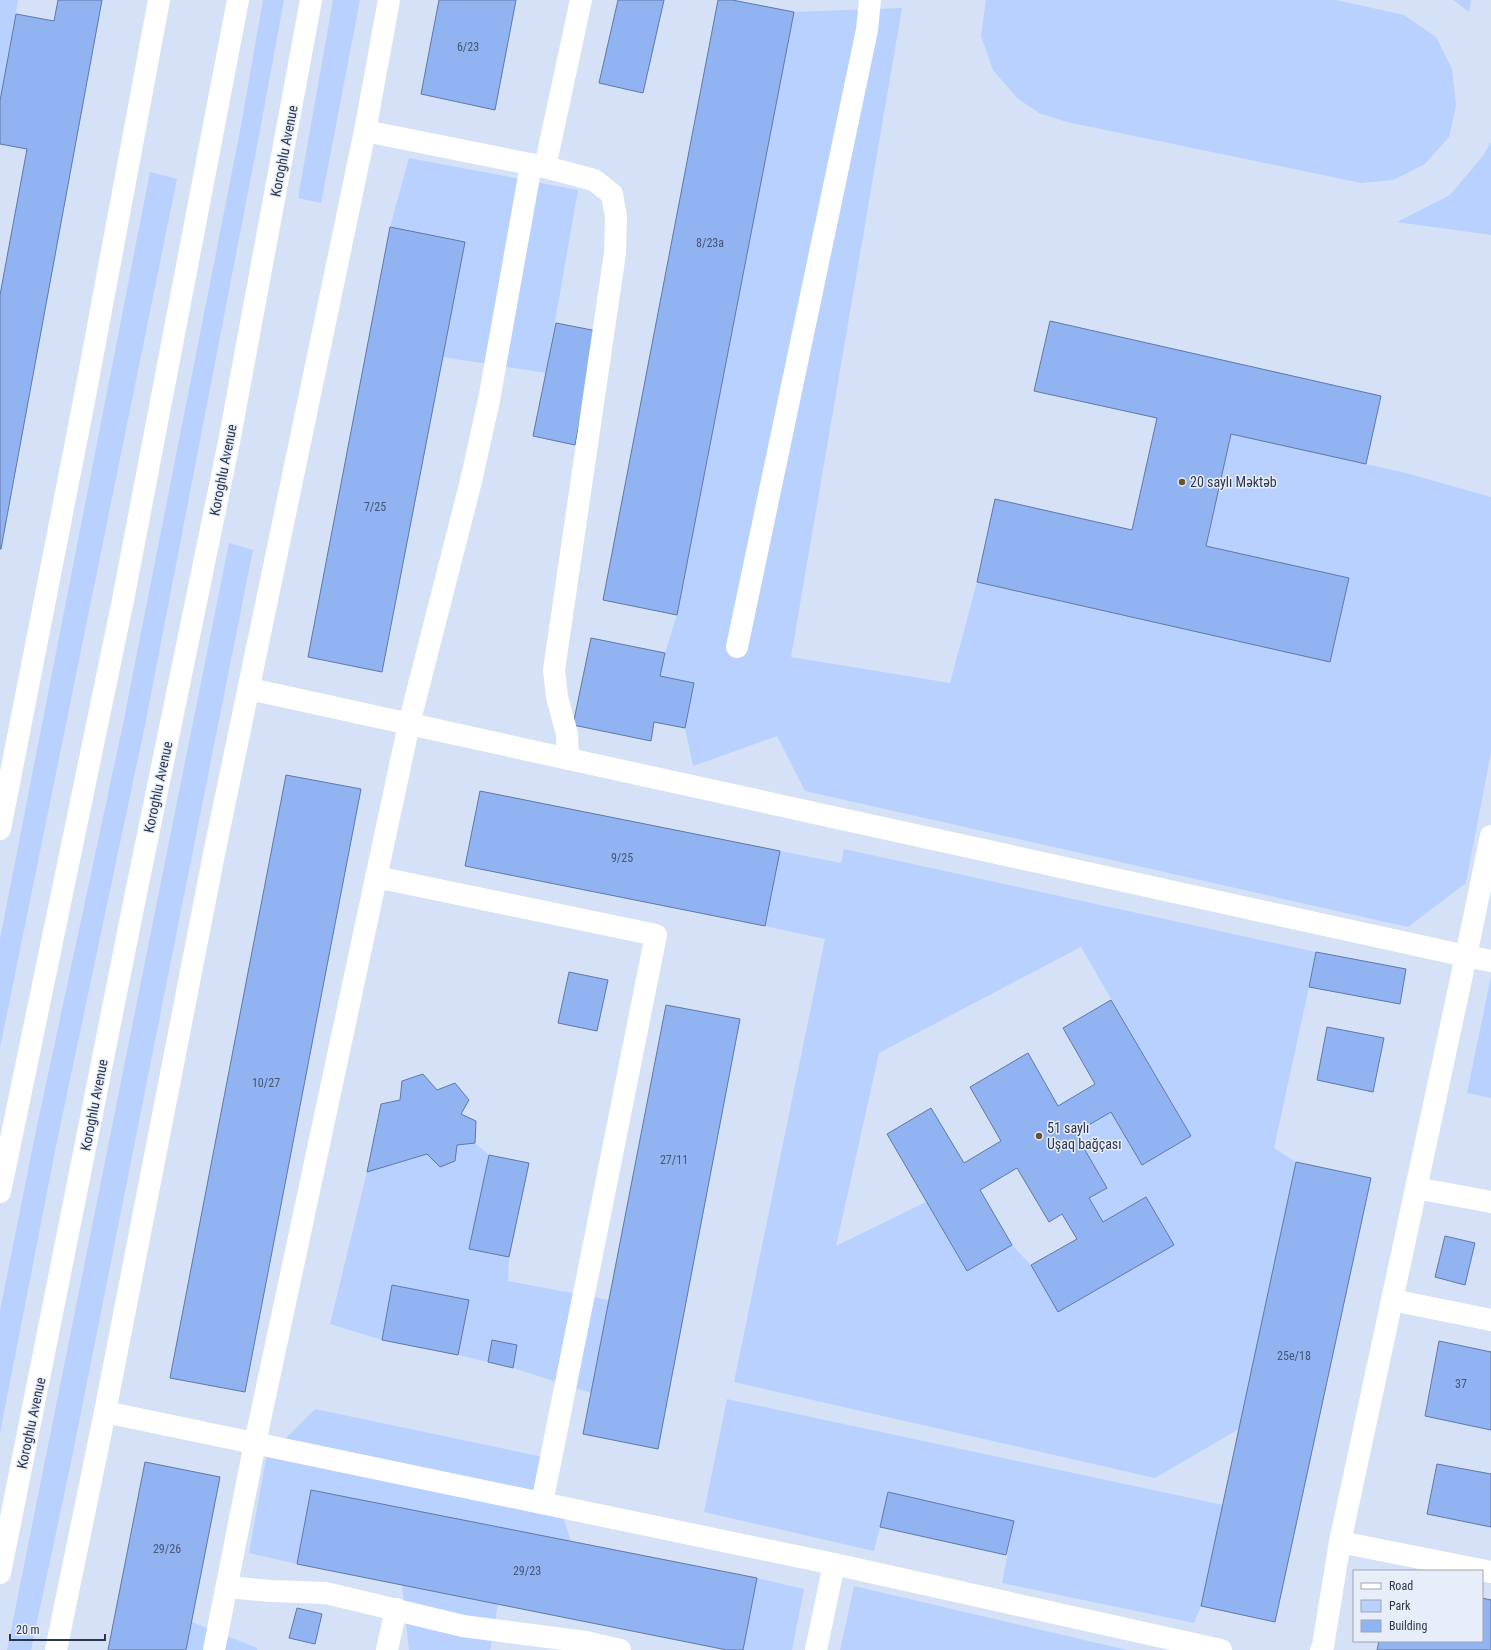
<svg xmlns="http://www.w3.org/2000/svg" width="1491" height="1650" font-family="'Roboto Condensed',sans-serif">
	<rect width="100%" height="100%" fill="#d5e1f6"/>
	<g fill="#b9d1fe" fill-rule="evenodd">
		<polygon points="0,0 18,0 0,101"/>
		<polygon points="263,0 284,0 260,130 145,725 57,1141 0,1433 0,1311 34,1140 123,724 240,131"/>
		<polygon points="333,0 360,0 321,203 298,198"/>
		<polygon points="986,0 1336,0 1404,15 1436,37 1452,69 1456,105 1449,137 1425,164 1393,180 1361,183 1067,122 1039,113 1017,98 993,70 981,36"/>
		<polygon points="1453,0 1471,0 1469,12"/>
		<polygon points="902,8 791,657 950,683 977,582 1330,662 1349,578 1206,546 1231,434 1406,473 1491,497 1491,752 1466,883 1408,927 805,791 777,736 693,766 685,728 694,683 660,676 665,653 677,615 794,12"/>
		<polygon points="1491,142 1491,235 1397,222 1450,195 1483,156"/>
		<polygon points="409,158 578,190 546,373 443,357 465,242 390,227"/>
		<polygon points="150,172 177,179 0,1048 0,939"/>
		<polygon points="229,543 253,550 70,1467 31,1650 7,1650"/>
		<path d="M 844,849 L 1316,952 L 1309,987 L 1274,1148 L 1296,1162 L 1239,1429 L 1155,1478 L 734,1382 L 825,939 L 765,926 L 780,851 L 841,863 ZM 1081,947 L 1191,1136 L 1142,1165 L 1111,1112 L 1075,1133 L 1106,1188 L 1089,1198 L 1103,1222 L 1146,1197 L 1173,1245 L 1058,1312 L 1031,1265 L 1012,1245 L 967,1271 L 926,1202 L 836,1246 L 879,1053 Z"/>
		<polygon points="1491,976 1491,1098 1467,1093"/>
		<polygon points="475,1143 489,1155 469,1249 509,1257 508,1281 609,1300 591,1393 513,1368 517,1345 492,1340 488,1362 458,1355 468,1300 393,1285 382,1340 330,1324 367,1172 427,1154 440,1166 455,1161 457,1145"/>
		<polygon points="727,1399 1223,1505 1201,1606 1194,1623 1002,1583 1014,1521 888,1492 874,1551 704,1512"/>
		<polygon points="315,1409 543,1457 571,1541 311,1490 297,1564 249,1553 266,1458"/>
		<polygon points="757,1578 804,1589 792,1650 743,1650"/>
		<polygon points="402,1585 498,1604 490,1650 409,1650"/>
		<polygon points="854,1586 1127,1650 840,1650"/>
		<polygon points="192,1622 257,1648 257,1650 186,1650"/>
	</g>
	<g fill="#92b3f2" stroke="#5f78a8">
		<polygon points="58,0 102,0 1,549 0,549 0,295 27,149 0,144 0,101 16,14 54,21"/>
		<polygon points="439,0 516,0 495,110 421,94"/>
		<polygon points="618,0 664,0 643,93 599,83"/>
		<polygon points="718,0 732,0 794,12 677,615 603,600"/>
		<polygon points="390,227 465,242 382,672 308,657"/>
		<polygon points="1050,321 1381,396 1366,464 1231,434 1206,546 1349,578 1330,662 977,582 995,499 1132,530 1157,418 1034,391"/>
		<polygon points="556,323 597,331 575,445 533,436"/>
		<polygon points="591,638 665,653 660,676 694,683 685,728 654,722 651,741 573,725"/>
		<polygon points="286,775 361,789 245,1392 170,1378"/>
		<polygon points="480,791 780,851 765,926 465,866"/>
		<polygon points="1316,952 1406,969 1400,1004 1309,987"/>
		<polygon points="569,972 608,980 597,1031 558,1023"/>
		<polygon points="1111,1000 1191,1136 1142,1165 1111,1112 1075,1133 1107,1188 1089,1198 1103,1222 1146,1197 1174,1245 1058,1312 1031,1265 1077,1239 1062,1214 1049,1222 1017,1168 980,1190 1012,1245 967,1271 887,1134 931,1108 964,1163 1001,1141 970,1087 1028,1053 1058,1106 1095,1084 1063,1028"/>
		<polygon points="666,1005 740,1019 658,1449 583,1434"/>
		<polygon points="1327,1027 1384,1038 1373,1092 1317,1080"/>
		<polygon points="423,1074 437,1090 455,1083 469,1100 461,1114 476,1121 475,1143 457,1145 455,1161 440,1167 427,1154 367,1172 381,1104 400,1100 402,1081"/>
		<polygon points="489,1155 529,1163 509,1257 469,1249"/>
		<polygon points="1296,1162 1371,1178 1275,1622 1201,1606"/>
		<polygon points="1445,1236 1475,1243 1465,1285 1435,1277"/>
		<polygon points="392,1285 469,1300 458,1355 382,1340"/>
		<polygon points="492,1340 517,1345 513,1368 488,1362"/>
		<polygon points="1439,1341 1491,1352 1491,1430 1425,1416"/>
		<polygon points="145,1462 220,1477 186,1650 108,1650"/>
		<polygon points="1437,1464 1491,1474 1491,1527 1427,1514"/>
		<polygon points="311,1490 757,1578 743,1650 727,1650 297,1564"/>
		<polygon points="888,1492 1014,1521 1006,1555 880,1527"/>
		<polygon points="1482,1598 1491,1600 1491,1650 1377,1650 1379,1641 1482,1641"/>
		<polygon points="297,1608 322,1614 315,1644 289,1638"/>
	</g>
	<g fill="none" stroke-linecap="round" stroke-linejoin="round">
		<g stroke="#fff" stroke-width="22">
			<polyline points="365,131 545,167 594,180 612,194 616,217 615,253 554,670 557,697 567,734 568,759"/>
			<polyline points="545,167 581,0"/>
			<polyline points="737,647 867,30 870,0"/>
			<polyline points="250,689 1466,956 1491,836"/>
			<polyline points="0,829 85,396 159,0"/>
			<polyline points="376,877 656,935 542,1503"/>
			<polyline points="1416,1188 1491,1202"/>
			<polyline points="1392,1300 1491,1320"/>
			<polyline points="105,1412 834,1564 1221,1650"/>
			<polyline points="1340,1542 1491,1572"/>
			<polyline points="227,1587 271,1591 326,1593 463,1626 586,1642 620,1650"/>
			<polyline points="56,1650 105,1412 215,849 365,131 389,0"/>
			<polyline points="214,1650 255,1443 409,724 471,481 489,400 531,165"/>
			<polyline points="387,1650 396,1609"/>
			<polyline points="816,1650 834,1564"/>
			<polyline points="1321,1650 1323,1646 1340,1542 1466,956 1491,961"/>
		</g>
		<g stroke="#fff" stroke-width="22">
			<polyline points="0,1192 123,600 238,0"/>
			<polyline points="0,1573 136,893 229,442 311,0"/>
		</g>
	</g>
	<g fill="#6b5323" stroke="#e8eef9" stroke-width="1.5">
		<circle cx="1182" cy="482" r="4"/>
		<circle cx="1039" cy="1136" r="4"/>
	</g>
	<g text-anchor="middle" dominant-baseline="central" stroke-width="3" stroke-linejoin="round" paint-order="stroke">
		<g font-size="12" fill="#465676">
			<text x="468" y="47">6/23</text>
			<text x="710" y="243">8/23a</text>
			<text x="375" y="507">7/25</text>
			<text x="622" y="858">9/25</text>
			<text x="266" y="1083">10/27</text>
			<text x="674" y="1160">27/11</text>
			<text x="1294" y="1356">25e/18</text>
			<text x="1461" y="1384">37</text>
			<text x="167" y="1549">29/26</text>
			<text x="527" y="1571">29/23</text>
		</g>
		<g font-size="14" fill="#2c374c" stroke="#e8eef9">
			<text transform="translate(284 151) rotate(-79)">Koroghlu Avenue</text>
			<text transform="translate(223 470) rotate(-79)">Koroghlu Avenue</text>
			<text transform="translate(158 787) rotate(-78)">Koroghlu Avenue</text>
			<text transform="translate(94 1105) rotate(-79)">Koroghlu Avenue</text>
			<text transform="translate(31 1423) rotate(-78)">Koroghlu Avenue</text>
		</g>
		<g font-size="14" fill="#2c374c" stroke="#e8eef9" text-anchor="start">
			<text x="1190" y="482">20 saylı Məktəb</text>
			<text x="1047" y="1128">51 saylı<tspan x="1047" dy="16">Uşaq bağçası</tspan></text>
		</g>
	</g>
	<rect x="1353" y="1570" width="130" height="72" fill="#e8eef9" stroke="#9da5b4"/>
	<rect x="1361" y="1583" width="20" height="6" fill="#ffffff" stroke="#9da5b4"/>
	<text x="1389" y="1590" font-size="12" fill="#2c374c">Road</text>
	<rect x="1361" y="1600" width="20" height="12" fill="#b9d1fe" stroke="#9da5b4"/>
	<text x="1389" y="1610" font-size="12" fill="#2c374c">Park</text>
	<rect x="1361" y="1620" width="20" height="12" fill="#92b3f2" stroke="#9da5b4"/>
	<text x="1389" y="1630" font-size="12" fill="#2c374c">Building</text>
	<path d="M10 1634v6h95v-6" fill="none" stroke="#2c374c" stroke-width="2"/>
	<text x="16" y="1634" font-size="12" fill="#2c374c" stroke="#e8eef9" stroke-width="3" paint-order="stroke">20 m</text>
</svg>
